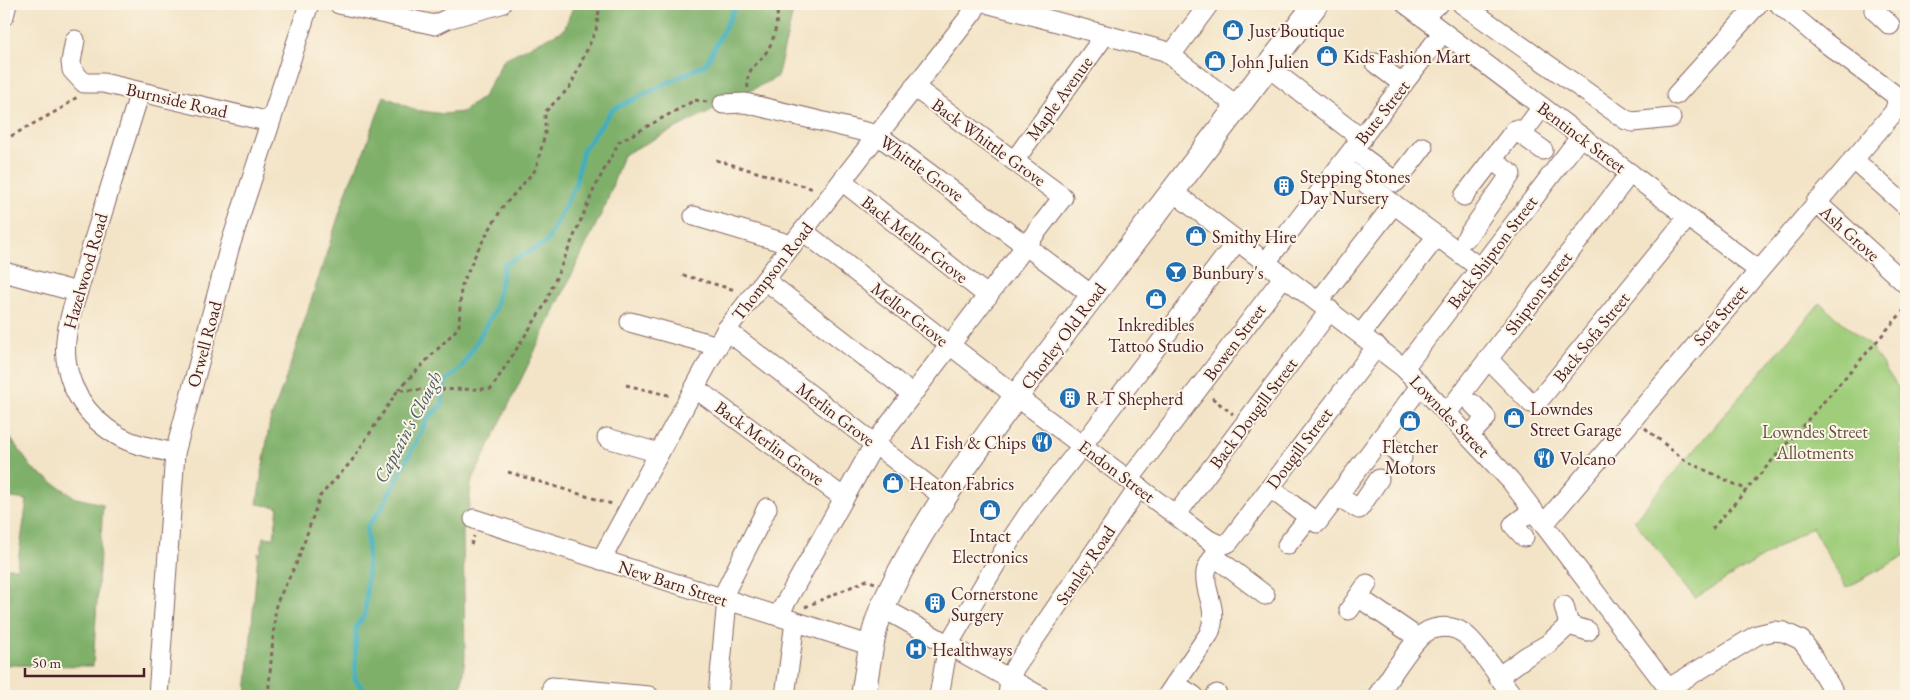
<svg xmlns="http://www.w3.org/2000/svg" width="1910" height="700" font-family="'EB Garamond',serif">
	<rect width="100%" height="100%" fill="#fcf5e5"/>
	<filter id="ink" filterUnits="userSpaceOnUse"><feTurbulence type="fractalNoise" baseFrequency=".02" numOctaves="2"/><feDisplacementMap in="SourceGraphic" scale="10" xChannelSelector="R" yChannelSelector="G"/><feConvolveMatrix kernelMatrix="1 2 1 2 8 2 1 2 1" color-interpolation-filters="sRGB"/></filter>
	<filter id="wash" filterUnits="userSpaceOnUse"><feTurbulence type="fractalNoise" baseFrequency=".0096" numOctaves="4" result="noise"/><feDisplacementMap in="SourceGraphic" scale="20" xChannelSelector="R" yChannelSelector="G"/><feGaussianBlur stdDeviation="1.12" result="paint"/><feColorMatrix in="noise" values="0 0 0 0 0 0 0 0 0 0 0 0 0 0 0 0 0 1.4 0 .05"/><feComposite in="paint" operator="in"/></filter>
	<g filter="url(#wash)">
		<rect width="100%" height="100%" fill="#f3e4c7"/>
		<polygon fill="#9fcd7a" stroke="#747652" points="1820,303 1871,347 1899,389 1904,556 1846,588 1812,527 1695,598 1634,520"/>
		<g fill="#7fb06a" stroke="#64684a">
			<polygon points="574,4 795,4 777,77 623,155 606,204 471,483 469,506 463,531 465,657 460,696 246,696 258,553 261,553 263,537 274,538 278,507 257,504 270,421 287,375 349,184 364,151 384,96 415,110 443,114 462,112 483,97 504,59 564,30"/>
			<polygon points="4,429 32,468 76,498 103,504 93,666 4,665 4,568 17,568 27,500 4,497"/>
		</g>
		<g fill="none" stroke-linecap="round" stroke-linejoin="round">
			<polyline stroke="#40afbc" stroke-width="5" points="370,696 355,680 356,626 365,614 368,562 367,527 383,506 428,418 442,405 445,382 462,367 495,310 504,265 547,242 575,186 583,150 612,110 706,64 735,8"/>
		</g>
	</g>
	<g filter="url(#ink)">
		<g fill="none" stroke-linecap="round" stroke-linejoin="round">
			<g stroke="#856462" stroke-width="21">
				<g id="minor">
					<polyline points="339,4 435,25 447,19 501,4"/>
					<polyline points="990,4 1165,51 1237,106"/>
					<polyline points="1406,4 1758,270"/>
					<polyline points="1462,4 1626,120 1633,122 1671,118"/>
					<polyline points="1877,4 1874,10 1890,25"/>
					<polyline points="4,16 7,4"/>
					<polyline points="1423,17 1436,5 1439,4"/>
					<polyline points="75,40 71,62 72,70 84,83 103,83 270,122"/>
					<polyline points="1171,55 1209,4"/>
					<polyline points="1375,63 1403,84"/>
					<polyline points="1268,67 1362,139"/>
					<path d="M 140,92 L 72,310 C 68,326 64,342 66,359 C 70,396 96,428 131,442 C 145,447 160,450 175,453"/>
					<polyline points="1676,95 1758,4"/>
					<polyline points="723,104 745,103 878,135 1093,296"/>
					<polyline points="1515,130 1543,150"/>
					<polyline points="1353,150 1396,182 1423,147"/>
					<polyline points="1853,159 1906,206"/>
					<polyline points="1014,161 1105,35"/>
					<polyline points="1341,165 1480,268"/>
					<polyline points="842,181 988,296"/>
					<polyline points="1172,191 1404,368 1510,480 1674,696"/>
					<polyline points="1464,196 1515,130 1525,130 1542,107"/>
					<polyline points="1816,202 1906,284"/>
					<polyline points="694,216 792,245"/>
					<path d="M 803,231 L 1017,397 L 1209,540 C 1215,543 1222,547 1229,542 L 1377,346"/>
					<polyline points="1466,238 1511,174 1492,160"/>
					<polyline points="1266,262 1443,32"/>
					<polyline points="4,272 77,292"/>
					<polyline points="765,280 912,394"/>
					<polyline points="1318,302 1394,204"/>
					<polyline points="630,322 718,346"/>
					<polyline points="726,330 945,498"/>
					<polyline points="1361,334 1437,236"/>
					<polyline points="1488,359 1531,403 1536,404 1688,217"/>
					<polyline points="1404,368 1581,136"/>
					<polyline points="695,388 844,498"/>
					<polyline points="1447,413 1630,173"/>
					<polyline points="1469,436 1486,418 1473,404"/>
					<polyline points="1382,437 1402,458"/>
					<polyline points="607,438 659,453"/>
					<polyline points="1129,480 1284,276"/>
					<polyline points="1270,488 1317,523 1421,385"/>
					<polyline points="1337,496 1359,509 1379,479"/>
					<polyline points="1176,515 1330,310"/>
					<polyline points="474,519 872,646"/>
					<polyline points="1544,524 1894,112 1897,103 1895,95 1823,41 1779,4"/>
					<polyline points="1524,537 1513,525 1533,510"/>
					<polyline points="1287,545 1309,517"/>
					<polyline points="1215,557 1265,595"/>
					<polyline points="601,560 726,330 973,12 977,4"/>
					<polyline points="1358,597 1418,638"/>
					<polyline points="722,598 767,508"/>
					<polyline points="1564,606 1569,625 1588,631"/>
					<polyline points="883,608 1040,696"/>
					<polyline points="1349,610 1367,584"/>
					<polyline points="778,616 875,443 1063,197 914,87"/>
					<polyline points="1498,677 1527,656 1548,644 1569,625"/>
					<polyline points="1175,684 1194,696"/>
					<polyline points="552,687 649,696"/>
					<polyline points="1669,688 1757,635 1774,631 1784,632 1801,640 1808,649 1836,696"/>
					<polyline points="158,696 175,453 229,249 309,4"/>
					<polyline points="718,696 727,600"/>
					<polyline points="785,696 795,622"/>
					<polyline points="939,696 948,645 1006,547 1028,514 1082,446 1237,241"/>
					<polyline points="1008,696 1010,678 1015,667 1139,487"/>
					<path d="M 1167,696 L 1209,634 C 1220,607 1203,594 1206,572 C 1208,562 1217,556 1218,544"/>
					<polyline points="1215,696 1217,694"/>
					<path d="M 1377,696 C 1390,678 1405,652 1420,637 C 1430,626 1451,624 1463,633 C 1478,643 1500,680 1513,696"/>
				</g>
			</g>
			<g stroke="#856462" stroke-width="26">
				<path id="major" d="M 863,696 C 868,667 871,634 883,606 C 931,501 1014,400 1084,307 C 1161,206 1238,105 1316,4"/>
			</g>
			<g stroke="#856462" stroke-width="3" stroke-dasharray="4 4" stroke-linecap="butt">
				<path d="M 748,88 C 745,67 758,66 767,51 C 776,37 777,20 778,4"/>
				<polyline points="4,140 62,108 77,97"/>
				<polyline points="716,160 814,189"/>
				<polyline points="683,275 735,290"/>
				<polyline points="626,385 672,396"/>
				<polyline points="398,390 459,327 461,287 477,251 502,208 536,169 545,134 545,112 570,87 596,30 600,4"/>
				<polyline points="1212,398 1233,414"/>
				<polyline points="1645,428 1684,460 1747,490"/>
				<polyline points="508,472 612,504"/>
				<polyline points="1712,529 1906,308"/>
				<polyline points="471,545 474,536"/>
				<polyline points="805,607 867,580 875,583"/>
				<polyline points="268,696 276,604 298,560 320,496 351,462 398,390 491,389 544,306 595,187 619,142 695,100 707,102"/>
			</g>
			<use href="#minor" stroke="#fff" stroke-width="19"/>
			<use href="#major" stroke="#fff" stroke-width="24"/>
		</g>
	</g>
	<defs>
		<g id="shop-disc" transform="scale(1.125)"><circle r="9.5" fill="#1f6fb2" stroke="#fcf5e5"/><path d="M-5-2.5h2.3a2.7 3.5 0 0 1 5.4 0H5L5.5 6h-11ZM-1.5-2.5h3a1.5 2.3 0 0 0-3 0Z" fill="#fff"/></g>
		<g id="building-disc" transform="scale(1.125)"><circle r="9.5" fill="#1f6fb2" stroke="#fcf5e5"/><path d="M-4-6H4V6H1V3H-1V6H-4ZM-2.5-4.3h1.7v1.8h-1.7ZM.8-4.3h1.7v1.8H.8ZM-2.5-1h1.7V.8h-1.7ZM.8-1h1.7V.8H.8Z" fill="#fff"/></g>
		<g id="bar-disc" transform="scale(1.125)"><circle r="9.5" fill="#1f6fb2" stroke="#fcf5e5"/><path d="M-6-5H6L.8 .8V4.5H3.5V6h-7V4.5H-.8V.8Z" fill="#fff"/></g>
		<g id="restaurant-disc" transform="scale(1.125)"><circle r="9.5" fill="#1f6fb2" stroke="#fcf5e5"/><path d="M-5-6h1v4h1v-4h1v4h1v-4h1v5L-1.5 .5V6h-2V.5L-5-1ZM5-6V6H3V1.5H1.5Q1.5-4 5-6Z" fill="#fff"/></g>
		<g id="hospital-disc" transform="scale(1.125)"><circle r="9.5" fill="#1f6fb2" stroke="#fcf5e5"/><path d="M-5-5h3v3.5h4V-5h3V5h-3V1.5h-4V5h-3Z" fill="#fff"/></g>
	</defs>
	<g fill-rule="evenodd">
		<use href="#shop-disc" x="1233" y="30"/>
		<use href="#shop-disc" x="1327" y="56"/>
		<use href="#shop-disc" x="1215" y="61"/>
		<use href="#building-disc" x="1284" y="186"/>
		<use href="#shop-disc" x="1196" y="236"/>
		<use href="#bar-disc" x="1176" y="272"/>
		<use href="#shop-disc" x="1156" y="299"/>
		<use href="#building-disc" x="1070" y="398"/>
		<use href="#shop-disc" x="1514" y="418"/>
		<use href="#shop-disc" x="1410" y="421"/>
		<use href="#restaurant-disc" x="1042" y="442"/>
		<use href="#restaurant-disc" x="1544" y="458"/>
		<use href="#shop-disc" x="893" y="483"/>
		<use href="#shop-disc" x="990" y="510"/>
		<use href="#building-disc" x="935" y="603"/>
		<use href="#hospital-disc" x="916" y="649"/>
	</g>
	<g text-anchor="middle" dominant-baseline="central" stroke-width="4" stroke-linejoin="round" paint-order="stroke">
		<g font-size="18" fill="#4a1f2b" stroke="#fcf5e5" text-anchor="start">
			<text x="1249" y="30">Just Boutique</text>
			<text x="1343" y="56">Kids Fashion Mart</text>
			<text x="1231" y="61">John Julien</text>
			<text x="1300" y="176">Stepping Stones<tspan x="1300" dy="21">Day Nursery</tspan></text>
			<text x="1212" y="236">Smithy Hire</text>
			<text x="1192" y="272">Bunbury's</text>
			<text x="1156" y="324" text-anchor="middle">Inkredibles<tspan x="1156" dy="21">Tattoo Studio</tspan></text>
			<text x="1086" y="398">R T Shepherd</text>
			<text x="1530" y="408">Lowndes<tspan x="1530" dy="21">Street Garage</tspan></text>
			<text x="1026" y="442" text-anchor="end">A1 Fish &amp; Chips</text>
			<text x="1410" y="446" text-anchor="middle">Fletcher<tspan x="1410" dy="21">Motors</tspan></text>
			<text x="1560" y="458">Volcano</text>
			<text x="909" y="483">Heaton Fabrics</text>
			<text x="990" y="535" text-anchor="middle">Intact<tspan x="990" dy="21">Electronics</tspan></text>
			<text x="951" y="593">Cornerstone<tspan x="951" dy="21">Surgery</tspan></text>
			<text x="932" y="649">Healthways</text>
		</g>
		<g font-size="18" fill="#4a1f2b" stroke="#fcf5e5">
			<text transform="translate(1059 98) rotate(-54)">Maple Avenue</text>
			<text transform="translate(177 100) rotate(13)">Burnside Road</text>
			<text transform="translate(1382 112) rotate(-52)">Bute Street</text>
			<text transform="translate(1582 137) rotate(37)">Bentinck Street</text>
			<text transform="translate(989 142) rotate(36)">Back Whittle Grove</text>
			<text transform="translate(922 168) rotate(36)">Whittle Grove</text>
			<text transform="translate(1850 233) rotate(42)">Ash Grove</text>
			<text transform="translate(915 239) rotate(38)">Back Mellor Grove</text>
			<text transform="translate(1492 252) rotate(-53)">Back Shipton Street</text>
			<text transform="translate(85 271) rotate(-74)">Hazelwood Road</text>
			<text transform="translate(772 271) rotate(-52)">Thompson Road</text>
			<text transform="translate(1538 293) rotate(-53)">Shipton Street</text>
			<text transform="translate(910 314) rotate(38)">Mellor Grove</text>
			<text transform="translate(1720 315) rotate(-50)">Sofa Street</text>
			<text transform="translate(1063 336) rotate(-53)">Chorley Old Road</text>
			<text transform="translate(1591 337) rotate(-51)">Back Sofa Street</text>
			<text transform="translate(1234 342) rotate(-53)">Bowen Street</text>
			<text transform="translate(204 344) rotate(-75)">Orwell Road</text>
			<text transform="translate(1253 413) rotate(-53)">Back Dougill Street</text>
			<text transform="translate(836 414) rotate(37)">Merlin Grove</text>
			<text transform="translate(1450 416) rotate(46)">Lowndes Street</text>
			<text transform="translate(770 443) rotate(36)">Back Merlin Grove</text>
			<text transform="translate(1299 448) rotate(-53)">Dougill Street</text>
			<text transform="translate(1117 471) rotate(37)">Endon Street</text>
			<text transform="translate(1085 565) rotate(-56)">Stanley Road</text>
			<text transform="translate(673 583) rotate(18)">New Barn Street</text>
		</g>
		<g font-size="18" fill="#645343" stroke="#fcf5e5">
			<text x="1815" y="431">Lowndes Street<tspan x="1815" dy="21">Allotments</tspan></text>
		</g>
		<g font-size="19" font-style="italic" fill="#465965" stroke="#fcf5e5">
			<text transform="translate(408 427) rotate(-62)">Captain's Clough</text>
		</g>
	</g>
	<rect width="1910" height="700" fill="none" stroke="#fcf5e5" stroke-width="20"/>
	<path d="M25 668v8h119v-8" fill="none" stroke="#4a1f2b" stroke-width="2.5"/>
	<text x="32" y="668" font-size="15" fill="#4a1f2b" stroke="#fcf5e5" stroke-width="4" paint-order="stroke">50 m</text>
</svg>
